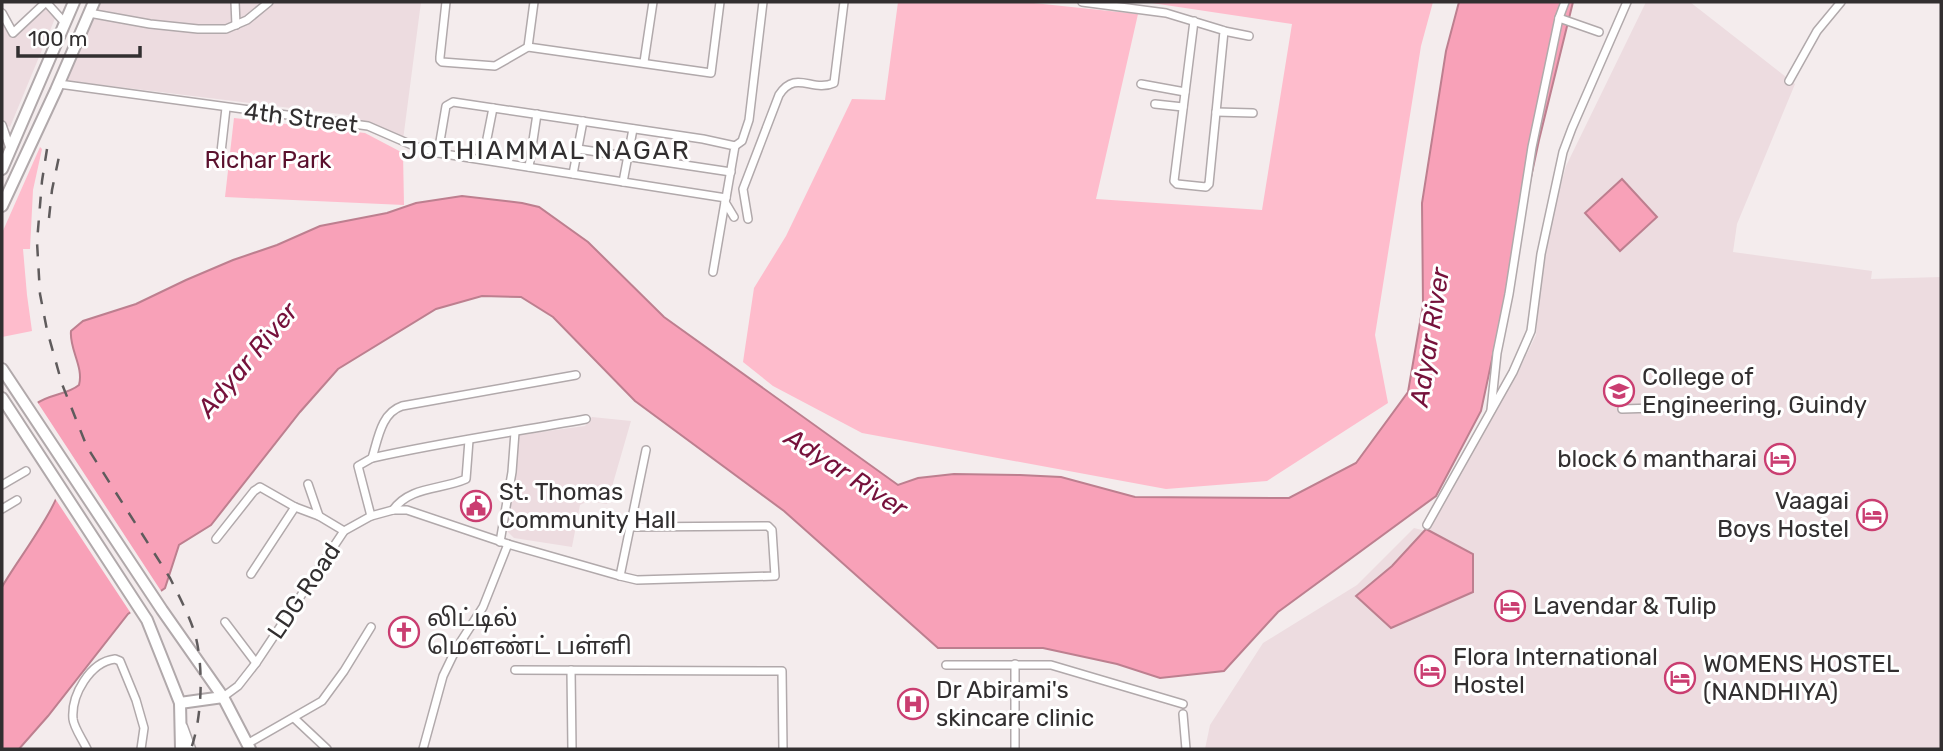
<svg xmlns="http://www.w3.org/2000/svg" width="1943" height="751" font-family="Rubik,'Noto Sans Tamil',sans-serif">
	<rect width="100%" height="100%" fill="#f4eced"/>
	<g fill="#eddce0">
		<polygon points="95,2 421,2 403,140 348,115 62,80 87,33 89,13"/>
		<polygon points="1646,2 1690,2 1795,84 1737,224 1733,252 1872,271 1871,279 1941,277 1941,749 1205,749 1210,725 1263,643 1357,585 1414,528 1426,531 1517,374 1536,335 1543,249 1566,166"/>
		<polygon points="46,5 56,16 10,127 5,125 2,116 2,18 14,38"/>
		<polygon points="592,417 631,421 607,504 588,501 580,505 572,547 514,538 507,531 518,435 585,426"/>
	</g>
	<g fill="#febccc">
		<polygon points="898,2 1024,2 1138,14 1096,199 1262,210 1292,24 1145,2 1433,2 1421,46 1375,335 1388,403 1267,481 1166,489 862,433 773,386 743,362 754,288 786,236 852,99 885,100"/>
		<polygon points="234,118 365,133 403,153 404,205 225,197"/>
		<polygon points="40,147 42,149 33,190 30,249 23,249 27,295 32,331 2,337 2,233"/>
	</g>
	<g fill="#f8a1b8" stroke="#bd7f8f" stroke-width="2">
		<path d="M 1459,2 L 1573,2 L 1539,140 L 1481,411 L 1436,496 L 1278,612 L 1224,671 L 1160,678 L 1117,664 L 1043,648 L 938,648 L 784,511 L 635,401 L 553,317 L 521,297 L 482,296 L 436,309 L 338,369 L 300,412 L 211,525 L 179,545 L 165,588 L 128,614 L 48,716 L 19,749 L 2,749 L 2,587 C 16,561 69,495 63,469 C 58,450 44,423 36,404 C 49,394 67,395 79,385 C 84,367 69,349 71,331 L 83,321 L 136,304 L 186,280 L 233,260 L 277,245 L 320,226 L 387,213 L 416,203 L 462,196 L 522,203 L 539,207 L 588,242 L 664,317 L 898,485 L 918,478 L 954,474 L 1020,475 L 1061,477 L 1135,497 L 1289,498 L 1356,463 L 1408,392 L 1423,305 L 1422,203 L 1446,51 Z"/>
		<polygon points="1622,179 1657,217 1620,251 1585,213"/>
		<polygon points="1426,529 1473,554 1473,592 1391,628 1356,596 1392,566"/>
	</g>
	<polygon fill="#f4eced" points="36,400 163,594 132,615 54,497 60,471 56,460 32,410 33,403"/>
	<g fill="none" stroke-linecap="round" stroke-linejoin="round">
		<g stroke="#b1a9ab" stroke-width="10">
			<g id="street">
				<polyline points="46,2 65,23"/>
				<polyline points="235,2 236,25"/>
				<polyline points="446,2 440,57 440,60 442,62 495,66 528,47 711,73 720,2"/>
				<polyline points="1082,2 1166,13 1222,30 1224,31 1209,184 1206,187 1177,184 1174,181 1194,21"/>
				<polyline points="2,13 13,33 46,2"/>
				<polyline points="89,13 150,24 198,29 226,29 247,20 269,2"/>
				<polyline points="1559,18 1599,32"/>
				<polyline points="1224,31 1249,36"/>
				<polyline points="528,47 534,2"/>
				<polyline points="644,62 653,2"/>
				<polyline points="1789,81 1817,31 1841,2"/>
				<polyline points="59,84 368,126 414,146 438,153 726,198 725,202 734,217"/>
				<polyline points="1141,84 1185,92"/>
				<polyline points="1155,104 1183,107"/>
				<polyline points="1216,112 1253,113"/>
				<polyline points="2,125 10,148"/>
				<polyline points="735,146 742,141 749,120 763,2"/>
				<polyline points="578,149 731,172"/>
				<polyline points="438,153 446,106 453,102 703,139 735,146 726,198"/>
				<polyline points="483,159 493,108"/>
				<polyline points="220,161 226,108"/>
				<polyline points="529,167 537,114"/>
				<polyline points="573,174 583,121"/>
				<polyline points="623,182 633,129"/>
				<path d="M 748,219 L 743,189 L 779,95 C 796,69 812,93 834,83 L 844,2"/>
				<polyline points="713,272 725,202"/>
				<polyline points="1622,409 1721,406"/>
				<polyline points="1491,410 1497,353 1509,294 1532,147 1559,18 1565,2"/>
				<path d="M 372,458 C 443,442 515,432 586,419"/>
				<polyline points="308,484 319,516"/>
				<polyline points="2,485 26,471"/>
				<polyline points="2,509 17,500"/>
				<path d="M 393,510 C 410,486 441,490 466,479 L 469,440"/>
				<path d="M 371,516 L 358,466 L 372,458 C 378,439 381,413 402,406 L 576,375"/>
				<polyline points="1427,525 1513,372 1531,331 1541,254 1563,152 1572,128 1627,2"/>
				<polyline points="216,539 254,491 260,487 295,507 319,516 344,531"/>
				<polyline points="500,542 512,472 515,432"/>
				<polyline points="251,574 295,507"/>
				<polyline points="620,576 646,450"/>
				<polyline points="225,622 256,663"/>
				<polyline points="1015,664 1015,749"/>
				<polyline points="946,665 1051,665 1183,704"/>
				<polyline points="515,670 782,671 783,749"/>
				<polyline points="571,670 572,749"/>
				<polyline points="223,697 238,686 256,663 344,531 371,516 393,510 407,510 508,544 620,576 637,580 775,576 772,530 768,526 630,527"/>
				<polyline points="1183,714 1186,749"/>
				<polyline points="294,718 327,749"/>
				<polyline points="247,744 322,701 344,671 371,627"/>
				<path d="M 87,749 C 83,740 74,728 73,719 C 71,695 90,662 115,659 L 120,661 L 136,700 L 144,728 L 141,749"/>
				<polyline points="423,749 443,676 456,649 483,607 508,544"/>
			</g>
		</g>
		<g stroke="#b1a9ab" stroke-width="13">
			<polyline id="secondary" points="182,727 190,749"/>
		</g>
		<g stroke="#b1a9ab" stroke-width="14">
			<g id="primary">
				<polyline points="2,169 74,2"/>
				<polyline points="2,206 56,90 94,2"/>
				<polyline points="2,369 162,610 223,697 250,749"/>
				<polyline points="2,398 147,620 180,703 181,749"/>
				<polyline points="180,703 223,697"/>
			</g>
		</g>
		<use href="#street" stroke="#fff" stroke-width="7"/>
		<use href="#secondary" stroke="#fff" stroke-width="10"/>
		<use href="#primary" stroke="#fff" stroke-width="10"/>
		<g stroke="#5f5b5c" stroke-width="2.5" stroke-dasharray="12 12" stroke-linecap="butt">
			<path d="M 47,149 L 42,181 L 37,242 L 40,294 L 47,330 L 62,384 L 87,447 L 170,578 C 179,596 189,615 195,634 C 204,667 202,718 191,749"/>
			<polyline points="49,218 52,190 60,152"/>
		</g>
	</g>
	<defs>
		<g id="university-ring" transform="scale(1.575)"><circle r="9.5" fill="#fff" stroke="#ca3e71" stroke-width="1.5"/><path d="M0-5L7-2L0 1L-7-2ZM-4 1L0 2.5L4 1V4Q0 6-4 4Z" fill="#ca3e71"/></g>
		<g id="hotel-ring" transform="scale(1.575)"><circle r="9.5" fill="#fff" stroke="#ca3e71" stroke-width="1.5"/><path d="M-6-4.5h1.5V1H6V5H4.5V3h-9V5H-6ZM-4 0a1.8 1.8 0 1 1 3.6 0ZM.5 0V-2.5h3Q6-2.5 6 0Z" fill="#ca3e71"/></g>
		<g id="civic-ring" transform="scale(1.575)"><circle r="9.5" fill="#fff" stroke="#ca3e71" stroke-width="1.5"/><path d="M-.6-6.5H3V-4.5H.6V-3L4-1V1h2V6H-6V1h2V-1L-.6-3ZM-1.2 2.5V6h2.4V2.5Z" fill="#ca3e71"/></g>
		<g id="church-ring" transform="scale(1.575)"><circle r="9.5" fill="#fff" stroke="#ca3e71" stroke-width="1.5"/><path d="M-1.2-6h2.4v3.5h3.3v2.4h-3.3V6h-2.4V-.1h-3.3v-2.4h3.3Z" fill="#ca3e71"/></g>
		<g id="hospital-ring" transform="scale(1.575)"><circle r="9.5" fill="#fff" stroke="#ca3e71" stroke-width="1.5"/><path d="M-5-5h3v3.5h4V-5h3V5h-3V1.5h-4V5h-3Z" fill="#ca3e71"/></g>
	</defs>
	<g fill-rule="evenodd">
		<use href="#university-ring" x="1619" y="391"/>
		<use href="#hotel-ring" x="1780" y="459"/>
		<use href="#civic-ring" x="476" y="506"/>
		<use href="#hotel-ring" x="1872" y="515"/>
		<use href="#hotel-ring" x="1510" y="606"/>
		<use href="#church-ring" x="404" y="632"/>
		<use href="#hotel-ring" x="1430" y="671"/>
		<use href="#hotel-ring" x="1680" y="678"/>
		<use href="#hospital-ring" x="913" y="704"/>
	</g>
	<g text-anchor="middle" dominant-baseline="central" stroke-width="6" stroke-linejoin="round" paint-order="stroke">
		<g font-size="24" fill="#322f30" stroke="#fff">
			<text transform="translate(301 118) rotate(7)">4th Street</text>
			<text transform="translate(304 591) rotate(-56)">LDG Road</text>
		</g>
		<g font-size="24" fill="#5b102d" stroke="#fff">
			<text x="268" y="160">Richar Park</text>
		</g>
		<g font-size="24" fill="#322f30" stroke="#fff" text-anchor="start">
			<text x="1642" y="377">College of<tspan x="1642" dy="28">Engineering, Guindy</tspan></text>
			<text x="1757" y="459" text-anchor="end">block 6 mantharai</text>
			<text x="499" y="492">St. Thomas<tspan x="499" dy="28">Community Hall</tspan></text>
			<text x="1849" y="501" text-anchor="end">Vaagai<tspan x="1849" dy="28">Boys Hostel</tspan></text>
			<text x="1533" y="606">Lavendar &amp; Tulip</text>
			<text x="427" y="618">லிட்டில்<tspan x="427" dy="28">மௌண்ட் பள்ளி</tspan></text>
			<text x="1453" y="657">Flora International<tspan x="1453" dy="28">Hostel</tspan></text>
			<text x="1703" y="664">WOMENS HOSTEL<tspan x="1703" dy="28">(NANDHIYA)</tspan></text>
			<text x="936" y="690">Dr Abirami's<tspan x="936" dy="28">skincare clinic</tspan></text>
		</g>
		<g font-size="26" letter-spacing="2" fill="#322f30" stroke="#fff">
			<text x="546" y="150">JOTHIAMMAL NAGAR</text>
		</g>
		<g font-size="26" font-style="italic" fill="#76113b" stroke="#fff">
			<text transform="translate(1430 337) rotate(-81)">Adyar River</text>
			<text transform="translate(248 360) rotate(-50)">Adyar River</text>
			<text transform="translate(846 473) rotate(33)">Adyar River</text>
		</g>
	</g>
	<rect width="1943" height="751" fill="none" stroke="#322f30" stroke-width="7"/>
	<path d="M18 46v10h122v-10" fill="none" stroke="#322f30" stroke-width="3.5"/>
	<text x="28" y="46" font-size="21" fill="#322f30" stroke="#ffffff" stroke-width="5" paint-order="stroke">100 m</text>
</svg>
